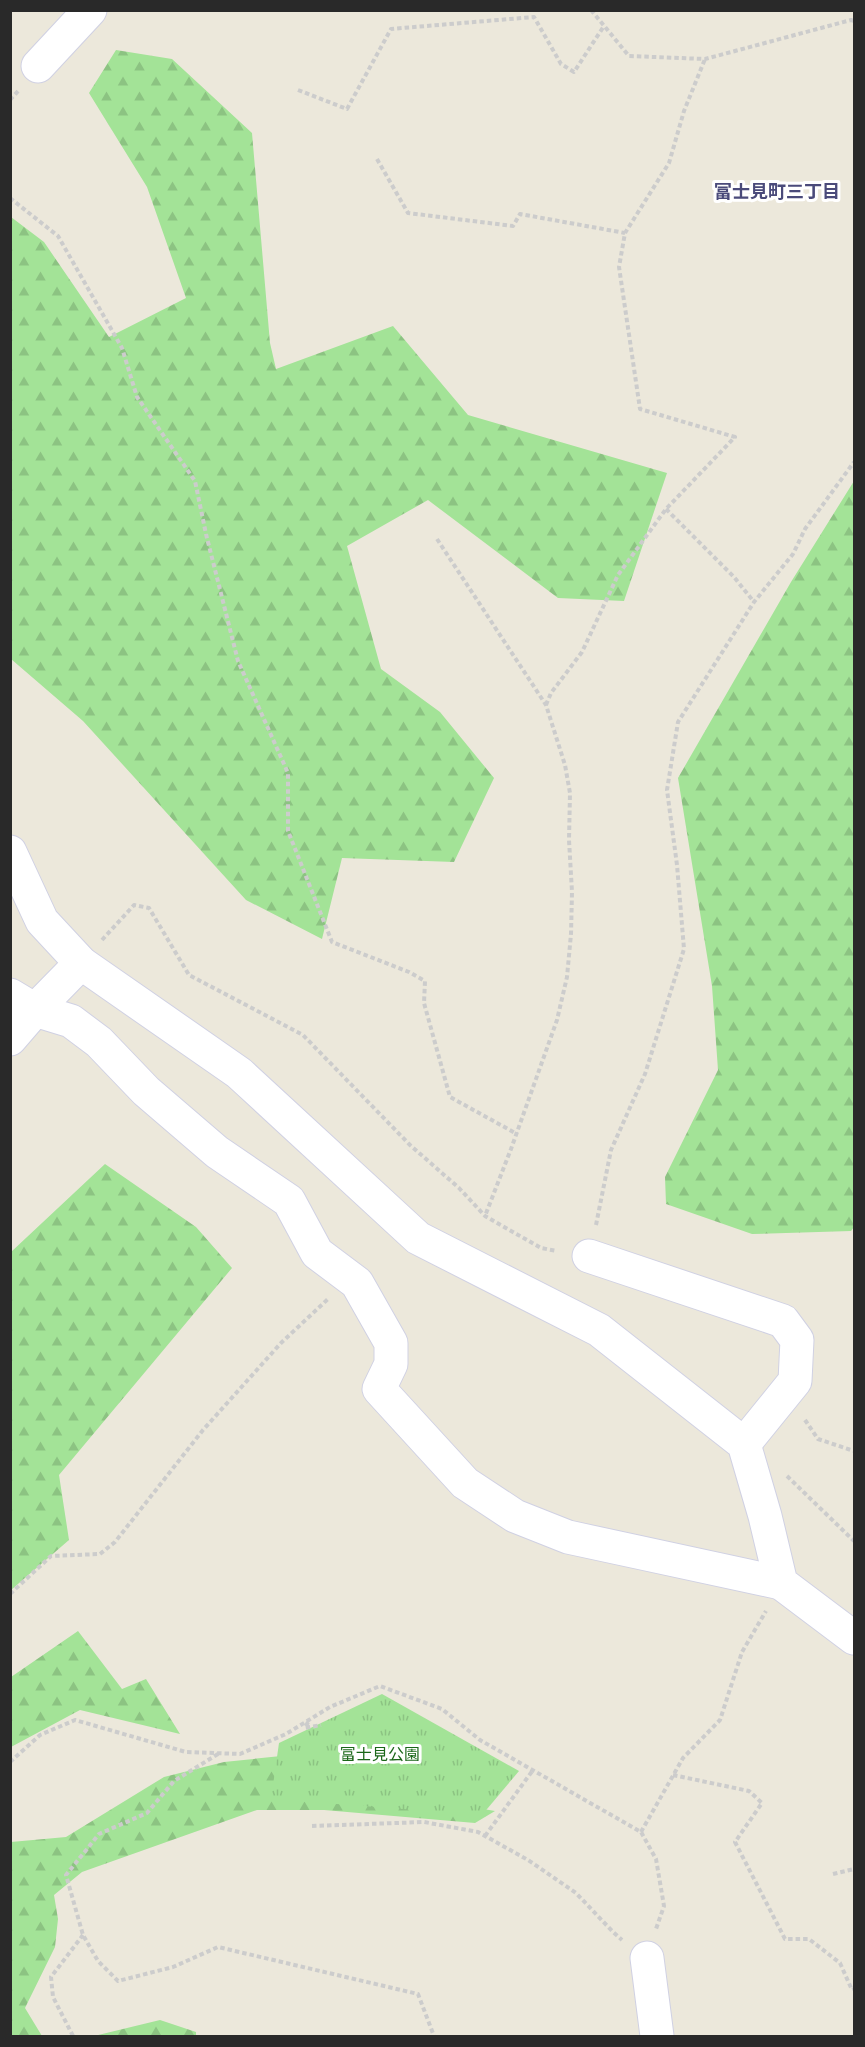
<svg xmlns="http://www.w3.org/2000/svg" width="865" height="2047" font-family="'Work Sans','Noto Sans JP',sans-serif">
	<defs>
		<pattern id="forest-firs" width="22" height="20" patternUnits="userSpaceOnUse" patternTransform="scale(1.5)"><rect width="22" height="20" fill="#a3e397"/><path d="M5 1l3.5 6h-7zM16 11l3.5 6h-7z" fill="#8cc382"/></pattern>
		<pattern id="park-tufts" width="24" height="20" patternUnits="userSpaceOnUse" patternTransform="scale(1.5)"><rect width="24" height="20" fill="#a3e397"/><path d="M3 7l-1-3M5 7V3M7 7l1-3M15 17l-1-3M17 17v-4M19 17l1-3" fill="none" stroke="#8cc382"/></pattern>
	</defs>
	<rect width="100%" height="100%" fill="#ece8db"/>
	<g fill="url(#forest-firs)">
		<polygon points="116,50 172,59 252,133 270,343 276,369 393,326 468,415 667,473 624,601 558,598 428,500 347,546 381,669 440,712 494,778 454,862 342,858 322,939 246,900 83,721 11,659 11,217 44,242 109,337 186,298 147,187 89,93"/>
		<polygon points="854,481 854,1227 851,1231 752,1234 666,1204 665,1177 718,1070 712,986 678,778 791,582"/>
		<polygon points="105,1164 196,1227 232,1268 59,1475 69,1540 11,1590 11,1252"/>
		<polygon points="78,1631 122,1689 146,1679 180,1734 80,1710 11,1747 11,1677"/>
		<polygon points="291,1755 308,1779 495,1811 475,1823 324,1810 257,1810 82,1872 54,1895 58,1919 55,1947 25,2008 42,2036 11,2036 11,1842 66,1837 164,1777 224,1762"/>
		<polygon points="160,2020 196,2032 196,2036 94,2036"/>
	</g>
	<polygon fill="url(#park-tufts)" points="382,1694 519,1771 482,1815 271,1799 279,1743"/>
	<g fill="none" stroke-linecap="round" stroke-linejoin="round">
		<g stroke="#d0d1e3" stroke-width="35">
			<g id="minor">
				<polyline points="38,66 90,10"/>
				<polyline points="10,852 42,921 81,963 239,1073 418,1238 599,1330 744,1444 765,1516 781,1583 854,1638"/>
				<polyline points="10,995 35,1010 81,963"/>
				<polyline points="10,1039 35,1010 71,1021 99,1042 146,1091 217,1152 289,1201 317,1253 357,1283 391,1343 391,1364 379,1389 465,1483 515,1516 568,1537 781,1583"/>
				<polyline points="589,1256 783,1321 797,1340 795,1381 744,1444"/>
				<polyline points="647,1958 657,2036"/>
			</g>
		</g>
		<g stroke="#ccc" stroke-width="4" stroke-dasharray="4.5 3" stroke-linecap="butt">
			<polyline points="591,10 629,56 705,59 851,20 854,21"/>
			<polyline points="298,90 347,109 391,29 534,17 561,64 574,72 604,26"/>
			<polyline points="10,100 19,90"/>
			<polyline points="377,159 408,213 513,226 520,214 625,233"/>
			<polyline points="10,198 58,236 122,348 137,397 195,481 206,534 238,661 288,773 288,831 332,942 409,972 425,981 424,1003 450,1097 517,1134"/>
			<polyline points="666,509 734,577 754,602"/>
			<polyline points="437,539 546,705 565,765 570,793 569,840 572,892 571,934 567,977 557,1020 511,1149 485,1216"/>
			<polyline points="546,705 551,693 582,652 618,575 666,509 735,437 640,409 619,267 625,233 669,163 684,111 705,59"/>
			<polyline points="102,940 134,905 149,908 189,975 303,1035 410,1145 459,1188 485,1216 541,1248 557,1251"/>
			<polyline points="596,1225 611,1150 645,1074 684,949 677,865 667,790 678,722 754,602 793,554 805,529 854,462"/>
			<polyline points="805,1420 818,1439 854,1451"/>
			<polyline points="787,1476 854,1541"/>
			<polyline points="10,1594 51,1556 100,1554 115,1542 203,1430 281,1343 328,1299"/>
			<polyline points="308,1722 305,1728 321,1725"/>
			<polyline points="218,1754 174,1781 147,1813 99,1834 66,1875 83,1935 98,1961 118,1981 173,1967 218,1947 418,1994 434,2036"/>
			<polyline points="10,1762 40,1735 75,1720 186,1752 240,1754 286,1734 330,1707 380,1686 442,1709 480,1740 641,1832 656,1859 664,1906 656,1929"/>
			<polyline points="673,1775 749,1791 762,1803 735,1842 785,1939 809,1939 840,1963 852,1990 854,1989"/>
			<polyline points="312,1826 424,1822 478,1832 528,1860 576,1893 613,1932 622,1940"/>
			<polyline points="641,1832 683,1758 720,1720 742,1652 766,1611"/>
			<polyline points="485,1836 533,1770"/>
			<polyline points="833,1874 854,1869"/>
			<polyline points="73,2036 53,1997 51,1977 83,1935"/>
		</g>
		<use href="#minor" stroke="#fff" stroke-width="33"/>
	</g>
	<g text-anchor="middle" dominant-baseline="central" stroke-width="6" stroke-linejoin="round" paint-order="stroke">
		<g font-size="16" fill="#1b6719" stroke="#fff">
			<text x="380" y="1754">富士見公園</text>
		</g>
		<g font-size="18" font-weight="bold" fill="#4a4a7a" stroke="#fff">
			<text x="777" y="191">富士見町三丁目</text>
		</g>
	</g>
	<rect width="865" height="2047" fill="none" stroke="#292929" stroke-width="24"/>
</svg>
